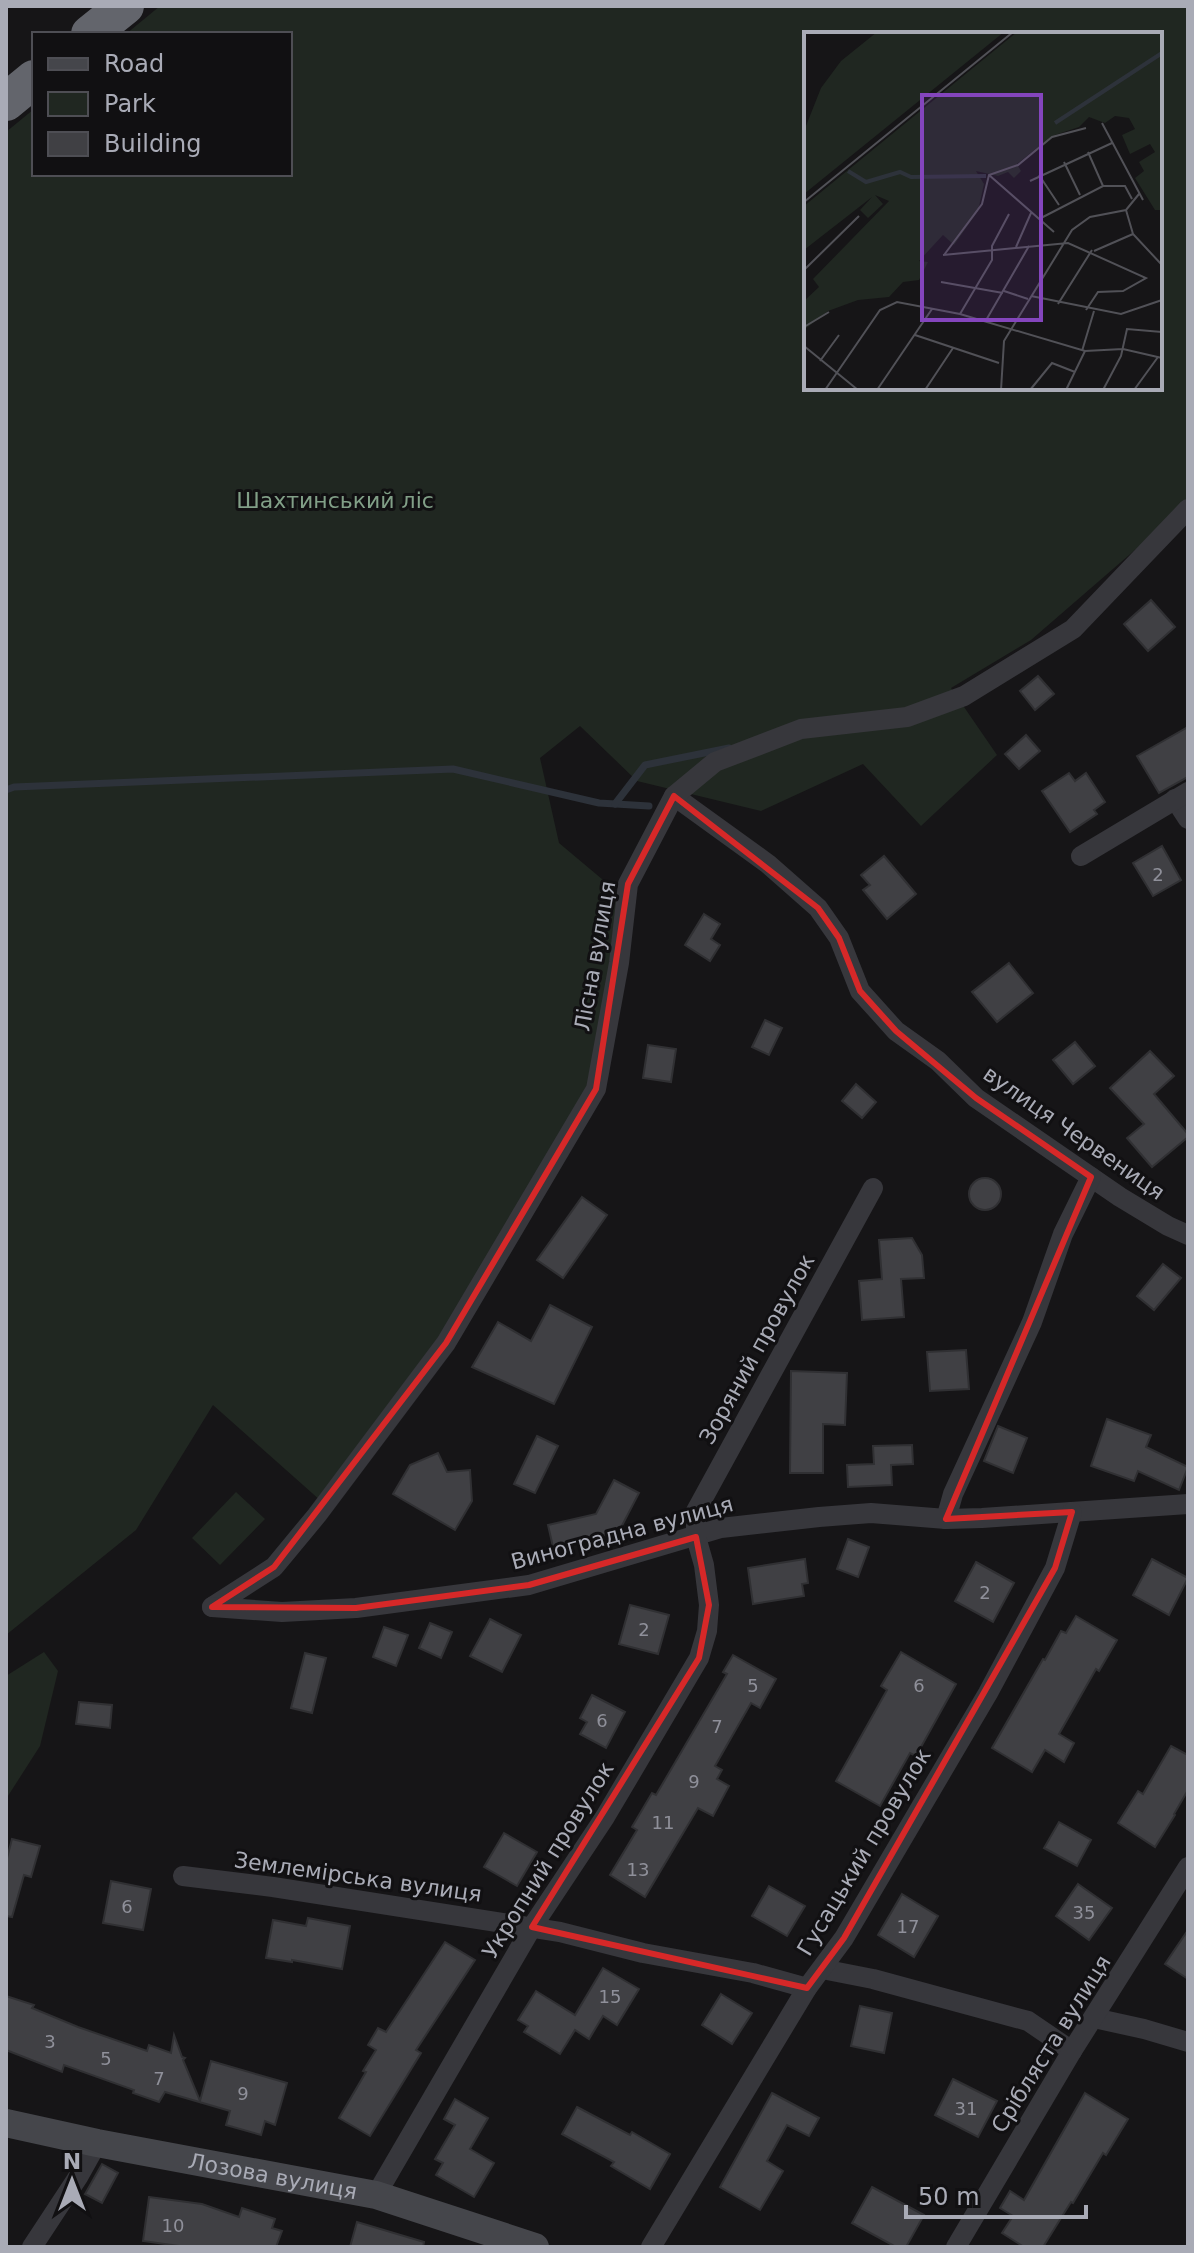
<svg xmlns="http://www.w3.org/2000/svg" width="1194" height="2253" font-family="'DejaVu Sans',sans-serif">
	<rect width="100%" height="100%" fill="#161517"/>
	<g fill="#202721" fill-rule="evenodd">
		<path d="M 160,6 L 1188,6 L 1188,504 L 1031,640 L 951,688 L 997,755 L 921,826 L 863,764 L 761,811 L 637,781 L 580,726 L 540,758 L 559,843 L 621,895 L 608,1041 L 558,1162 L 430,1367 L 321,1501 L 213,1405 L 136,1530 L 6,1635 L 6,132 L 34,109 L 34,174 L 290,174 L 290,34 L 126,34 ZM 806,34 L 1160,34 L 1160,388 L 806,388 Z"/>
		<polygon points="236,1492 265,1519 220,1565 192,1538"/>
		<polygon points="44,1652 58,1671 40,1746 6,1799 6,1676"/>
	</g>
	<g fill="none" stroke-linecap="round" stroke-linejoin="round">
		<g stroke="#2d323a" stroke-width="7">
			<polyline points="6,790 14,787 453,769 599,803 649,806"/>
			<polyline points="615,804 645,765 729,748"/>
		</g>
	</g>
	<g fill="#404044" stroke="#303033" stroke-width="2">
		<polygon points="1151,600 1175,627 1148,651 1124,624"/>
		<polygon points="1038,676 1054,694 1035,710 1020,691"/>
		<polygon points="1188,727 1188,777 1159,793 1137,756"/>
		<polygon points="1026,735 1040,751 1019,769 1005,754"/>
		<polygon points="1069,773 1075,781 1086,773 1105,802 1094,810 1097,814 1070,832 1042,791"/>
		<polygon points="1162,846 1181,880 1153,896 1133,863"/>
		<polygon points="884,856 916,894 887,919 863,890 870,885 861,875"/>
		<polygon points="704,914 720,924 711,939 720,945 710,961 685,945"/>
		<polygon points="1009,963 1033,993 997,1022 972,992"/>
		<polygon points="765,1020 782,1028 769,1055 752,1047"/>
		<polygon points="1075,1042 1095,1066 1073,1084 1053,1060"/>
		<polygon points="648,1045 676,1049 671,1082 643,1078"/>
		<polygon points="1150,1051 1174,1076 1154,1094 1188,1134 1188,1137 1152,1167 1127,1138 1144,1124 1110,1088"/>
		<polygon points="856,1084 876,1102 862,1118 842,1101"/>
		<circle cx="985" cy="1194" r="16"/>
		<polygon points="582,1197 607,1215 563,1278 537,1260"/>
		<polygon points="912,1238 922,1255 924,1278 901,1279 904,1317 862,1320 859,1281 882,1279 879,1240"/>
		<polygon points="1163,1264 1181,1278 1154,1310 1137,1296"/>
		<polygon points="550,1305 592,1327 554,1404 472,1367 498,1322 531,1341"/>
		<polygon points="966,1350 969,1389 930,1391 927,1352"/>
		<polygon points="791,1371 847,1373 845,1425 823,1424 823,1473 790,1473"/>
		<polygon points="1107,1419 1151,1435 1146,1447 1188,1467 1179,1490 1138,1471 1134,1481 1091,1466"/>
		<polygon points="998,1426 1027,1438 1013,1473 984,1461"/>
		<polygon points="537,1436 558,1446 535,1493 514,1484"/>
		<polygon points="912,1445 913,1464 891,1465 892,1485 848,1487 847,1465 874,1464 873,1446"/>
		<polygon points="438,1453 447,1472 470,1470 472,1501 455,1530 393,1494 410,1465"/>
		<polygon points="614,1480 639,1493 615,1539 605,1535 553,1547 548,1525 596,1514"/>
		<polygon points="848,1539 869,1547 858,1577 837,1569"/>
		<polygon points="805,1559 808,1583 802,1584 804,1596 753,1604 748,1568"/>
		<polygon points="1152,1559 1188,1578 1169,1615 1133,1595"/>
		<polygon points="976,1562 1014,1583 993,1622 955,1601"/>
		<polygon points="630,1605 669,1615 658,1654 619,1644"/>
		<polygon points="1076,1616 1117,1640 1099,1671 1096,1669 1059,1734 1074,1743 1064,1762 1045,1750 1032,1772 992,1748 1043,1659 1045,1660 1061,1631 1066,1633"/>
		<polygon points="490,1619 521,1635 502,1672 470,1656"/>
		<polygon points="430,1623 452,1632 441,1658 419,1648"/>
		<polygon points="384,1627 408,1635 396,1666 373,1657"/>
		<polygon points="901,1652 956,1684 916,1756 910,1753 880,1806 836,1781 887,1690 881,1686"/>
		<polygon points="305,1653 326,1658 312,1713 291,1708"/>
		<polygon points="733,1655 776,1679 760,1708 751,1703 715,1766 722,1770 717,1779 729,1786 713,1816 698,1808 645,1897 610,1875 637,1830 632,1827 652,1793 656,1795 727,1674 723,1672"/>
		<polygon points="592,1695 625,1712 606,1748 580,1734 587,1722 580,1718"/>
		<polygon points="79,1702 112,1705 110,1728 76,1724"/>
		<polygon points="1171,1746 1188,1755 1188,1790 1174,1814 1175,1815 1155,1847 1118,1823 1138,1791 1143,1794"/>
		<polygon points="1059,1822 1091,1840 1077,1866 1044,1848"/>
		<polygon points="504,1833 537,1852 517,1886 484,1867"/>
		<polygon points="12,1839 40,1846 31,1877 24,1875 12,1917 6,1916 6,1862"/>
		<polygon points="111,1881 151,1889 143,1930 103,1923"/>
		<polygon points="1078,1884 1112,1908 1089,1940 1056,1916"/>
		<polygon points="769,1886 805,1906 787,1936 752,1916"/>
		<polygon points="902,1894 938,1916 914,1957 878,1935"/>
		<polygon points="308,1918 350,1926 342,1969 292,1960 292,1962 266,1958 273,1920 306,1926"/>
		<polygon points="1188,1930 1188,1979 1165,1964"/>
		<polygon points="445,1942 475,1960 416,2050 421,2053 370,2136 339,2118 366,2072 363,2071 376,2050 368,2045 378,2028 386,2032"/>
		<polygon points="603,1968 639,1989 617,2025 603,2016 589,2039 575,2030 560,2054 524,2032 528,2026 518,2020 536,1991 575,2015"/>
		<polygon points="721,1994 752,2013 732,2044 702,2025"/>
		<polygon points="6,1996 34,2005 32,2008 78,2027 147,2051 149,2045 171,2053 174,2035 182,2057 185,2058 183,2060 200,2101 211,2061 287,2083 275,2125 265,2121 261,2135 226,2125 230,2111 165,2092 159,2102 133,2093 134,2090 64,2065 62,2072 6,2050"/>
		<polygon points="860,2006 892,2013 884,2053 851,2046"/>
		<polygon points="953,2079 997,2101 978,2137 935,2115"/>
		<polygon points="772,2093 819,2118 809,2136 787,2125 767,2161 783,2171 760,2210 720,2187"/>
		<polygon points="1085,2093 1128,2119 1106,2155 1103,2153 1073,2203 1071,2202 1043,2247 1024,2247 1002,2233 1013,2216 1000,2208 1010,2191 1024,2200"/>
		<polygon points="455,2099 488,2118 470,2149 494,2163 474,2197 436,2175 443,2163 435,2159 455,2125 444,2119"/>
		<polygon points="577,2107 630,2135 632,2132 670,2154 650,2189 611,2166 614,2162 562,2134"/>
		<polygon points="102,2164 118,2173 102,2203 85,2194"/>
		<polygon points="872,2187 924,2215 906,2247 896,2247 852,2223"/>
		<polygon points="149,2197 202,2204 239,2217 242,2208 275,2219 272,2228 282,2231 276,2247 186,2247 143,2241"/>
		<polygon points="357,2222 424,2242 423,2247 350,2247"/>
	</g>
	<g fill="none" stroke-linecap="round" stroke-linejoin="round">
		<g stroke="#37373c" stroke-width="20">
			<polyline points="674,796 768,864 818,908 839,938 860,991 896,1031 938,1061 976,1098 1120,1197 1168,1226 1188,1235"/>
			<polyline points="1175,799 1188,819"/>
			<polyline points="1081,856 1188,792"/>
			<polyline points="946,1519 953,1494 1032,1322 1063,1234 1091,1177"/>
			<polyline points="212,1607 274,1567 317,1515 446,1343 596,1089 619,963 628,884 674,796 715,762 801,729 907,717 964,696 1073,629 1188,509"/>
			<polyline points="212,1607 282,1612 356,1608 529,1585 721,1528 819,1517 871,1513 946,1519 982,1518 1188,1504"/>
			<polyline points="183,1876 273,1887 560,1932 643,1953 753,1973 807,1988"/>
			<polyline points="822,1969 873,1979 1028,2021 1072,2051"/>
			<polyline points="1094,2018 1144,2029 1188,2042"/>
			<polyline points="376,2195 532,1927 605,1817 699,1658 707,1631 709,1605 704,1565 696,1537 696,1511 873,1188"/>
			<polyline points="32,2247 78,2177 97,2143"/>
			<polyline points="651,2247 807,1988 844,1938 988,1693 1055,1568 1072,1512"/>
			<polyline points="956,2247 1072,2051 1188,1867"/>
		</g>
		<path stroke="#45464b" stroke-width="28" id="s1" d="M 6,2123 L 97,2143 L 376,2195 L 535,2247"/>
		<g stroke="#63656c" stroke-width="38">
			<polyline points="90,34 125,6"/>
			<polyline points="6,102 34,79"/>
		</g>
	</g>
	<path fill="none" stroke="#d62828" stroke-width="6" stroke-linejoin="round" d="M 674,796 L 818,908 L 839,938 L 860,991 L 896,1031 L 976,1098 L 1091,1177 L 946,1519 L 1072,1512 L 1055,1568 L 844,1938 L 807,1988 L 532,1927 L 699,1658 L 709,1605 L 696,1537 L 529,1585 L 356,1608 L 212,1607 L 274,1567 L 446,1343 L 596,1089 L 628,884 Z"/>
	<g text-anchor="middle" dominant-baseline="central" stroke-width="6" stroke-linejoin="round" paint-order="stroke">
		<g font-size="18" fill="#8f909a">
			<text x="1158" y="874">2</text>
			<text x="985" y="1592">2</text>
			<text x="644" y="1629">2</text>
			<text x="753" y="1685">5</text>
			<text x="919" y="1685">6</text>
			<text x="602" y="1720">6</text>
			<text x="717" y="1726">7</text>
			<text x="694" y="1781">9</text>
			<text x="663" y="1822">11</text>
			<text x="638" y="1869">13</text>
			<text x="127" y="1906">6</text>
			<text x="1084" y="1912">35</text>
			<text x="908" y="1926">17</text>
			<text x="610" y="1996">15</text>
			<text x="50" y="2041">3</text>
			<text x="106" y="2058">5</text>
			<text x="159" y="2078">7</text>
			<text x="243" y="2093">9</text>
			<text x="966" y="2108">31</text>
			<text x="173" y="2225">10</text>
		</g>
		<g font-size="22" fill="#819f87" stroke="#111012">
			<text x="335" y="500">Шахтинський ліс</text>
		</g>
		<g font-size="22" fill="#a9abb6" stroke="#111012">
			<text transform="translate(595 956) rotate(-80)">Лісна вулиця</text>
			<text transform="translate(1074 1133) rotate(35)">вулиця Червениця</text>
			<text transform="translate(757 1349) rotate(-61)">Зоряний провулок</text>
			<text transform="translate(622 1533) rotate(-15)">Виноградна вулиця</text>
			<text transform="translate(864 1852) rotate(-59)">Гусацький провулок</text>
			<text transform="translate(548 1860) rotate(-58)">Укропний провулок</text>
			<text transform="translate(358 1877) rotate(8)">Землемірська вулиця</text>
			<text transform="translate(1051 2044) rotate(-58)">Срібляста вулиця</text>
			<text stroke="none"><textPath href="#s1" startOffset="272">Лозова вулиця</textPath></text>
		</g>
	</g>
	<g transform="translate(804 32)">
		<rect width="358" height="358" fill="#161517"/>
		<path d="M 73,0 L 200,0 L 0,162 L 0,99 L 17,56 L 37,29 ZM 213,0 L 358,0 L 358,178 L 351,178 L 331,146 L 340,139 L 335,130 L 351,120 L 346,112 L 326,122 L 318,103 L 331,97 L 325,86 L 311,84 L 301,91 L 285,85 L 275,95 L 248,104 L 213,132 L 217,139 L 210,146 L 204,140 L 194,144 L 172,139 L 180,152 L 174,179 L 150,213 L 139,203 L 115,229 L 124,230 L 115,248 L 99,250 L 85,265 L 54,268 L 24,279 L 0,298 L 0,269 L 15,255 L 9,247 L 85,169 L 71,163 L 79,172 L 64,186 L 56,178 L 68,165 L 0,218 L 0,174 Z" fill="#202721"/>
		<path fill="none" stroke="#2d323a" stroke-width="4" d="M 251,91 L 358,21M 44,139 L 62,150 L 96,140 L 107,145 L 182,144"/>
		<path fill="none" stroke="#515157" stroke-width="2" d="M 298,91 L 339,168M 284,120 L 299,154M 260,130 L 276,163M 185,143 L 250,200M 235,143 L 255,173M 226,149 L 308,111M 0,170 L 209,0M 322,178 L 329,202 L 358,233M 237,186 L 299,154 L 321,154 L 328,167M 212,215 L 227,181M 290,219 L 329,202M 139,223 L 264,211 L 342,246 L 319,259 L 294,260 L 282,278M 140,223 L 178,172 L 185,143 L 214,133 L 248,105 L 282,96M 0,238 L 55,184M 137,250 L 199,261M 200,259 L 224,267M 227,264 L 317,282 L 358,268M 254,272 L 288,218M 156,282 L 188,228 L 188,214 L 205,182M 181,290 L 225,214M 0,295 L 25,280M 111,303 L 195,331M 0,314 L 54,358M 278,319 L 290,279M 16,329 L 35,303M 21,358 L 76,278 L 93,270 L 156,282 L 281,319 L 319,317 L 358,326M 73,358 L 128,277M 121,358 L 149,316M 197,358 L 200,309 L 268,198 L 286,185 L 322,178 L 335,162M 226,358 L 248,331 L 271,340M 262,358 L 281,319M 299,358 L 317,324 L 323,297 L 358,300M 330,358 L 354,325"/>
		<path fill="#8445bd" fill-opacity="0.15" stroke="#8445bd" stroke-width="4" d="M 118,63 L 237,63 L 237,288 L 118,288 Z"/>
		<rect width="358" height="358" fill="none" stroke="#a9abb6" stroke-width="4"/>
	</g>
	<rect width="1194" height="2253" fill="none" stroke="#a9abb6" stroke-width="16"/>
	<rect x="32" y="32" width="260" height="144" fill="#111012" stroke="#4e4e54" stroke-width="2"/>
	<rect x="48" y="58" width="40" height="12" fill="#45464b" stroke="#4e4e54" stroke-width="2"/>
	<text x="104" y="72" font-size="24" fill="#a9abb6">Road</text>
	<rect x="48" y="92" width="40" height="24" fill="#202721" stroke="#4e4e54" stroke-width="2"/>
	<text x="104" y="112" font-size="24" fill="#a9abb6">Park</text>
	<rect x="48" y="132" width="40" height="24" fill="#404044" stroke="#4e4e54" stroke-width="2"/>
	<text x="104" y="152" font-size="24" fill="#a9abb6">Building</text>
	<g transform="translate(72 2181)" stroke="#111012" stroke-width="6" paint-order="stroke">
	<path d="M0-6L14 30L0 20L-14 30Z" fill="#a9abb6"/>
	<text y="-12" font-size="22" font-weight="bold" text-anchor="middle" fill="#a9abb6">N</text>
	</g>
	<path d="M906 2205v12h180v-12" fill="none" stroke="#a9abb6" stroke-width="4"/>
	<text x="918" y="2205" font-size="24" fill="#a9abb6" stroke="#111012" stroke-width="6" paint-order="stroke">50 m</text>
</svg>
